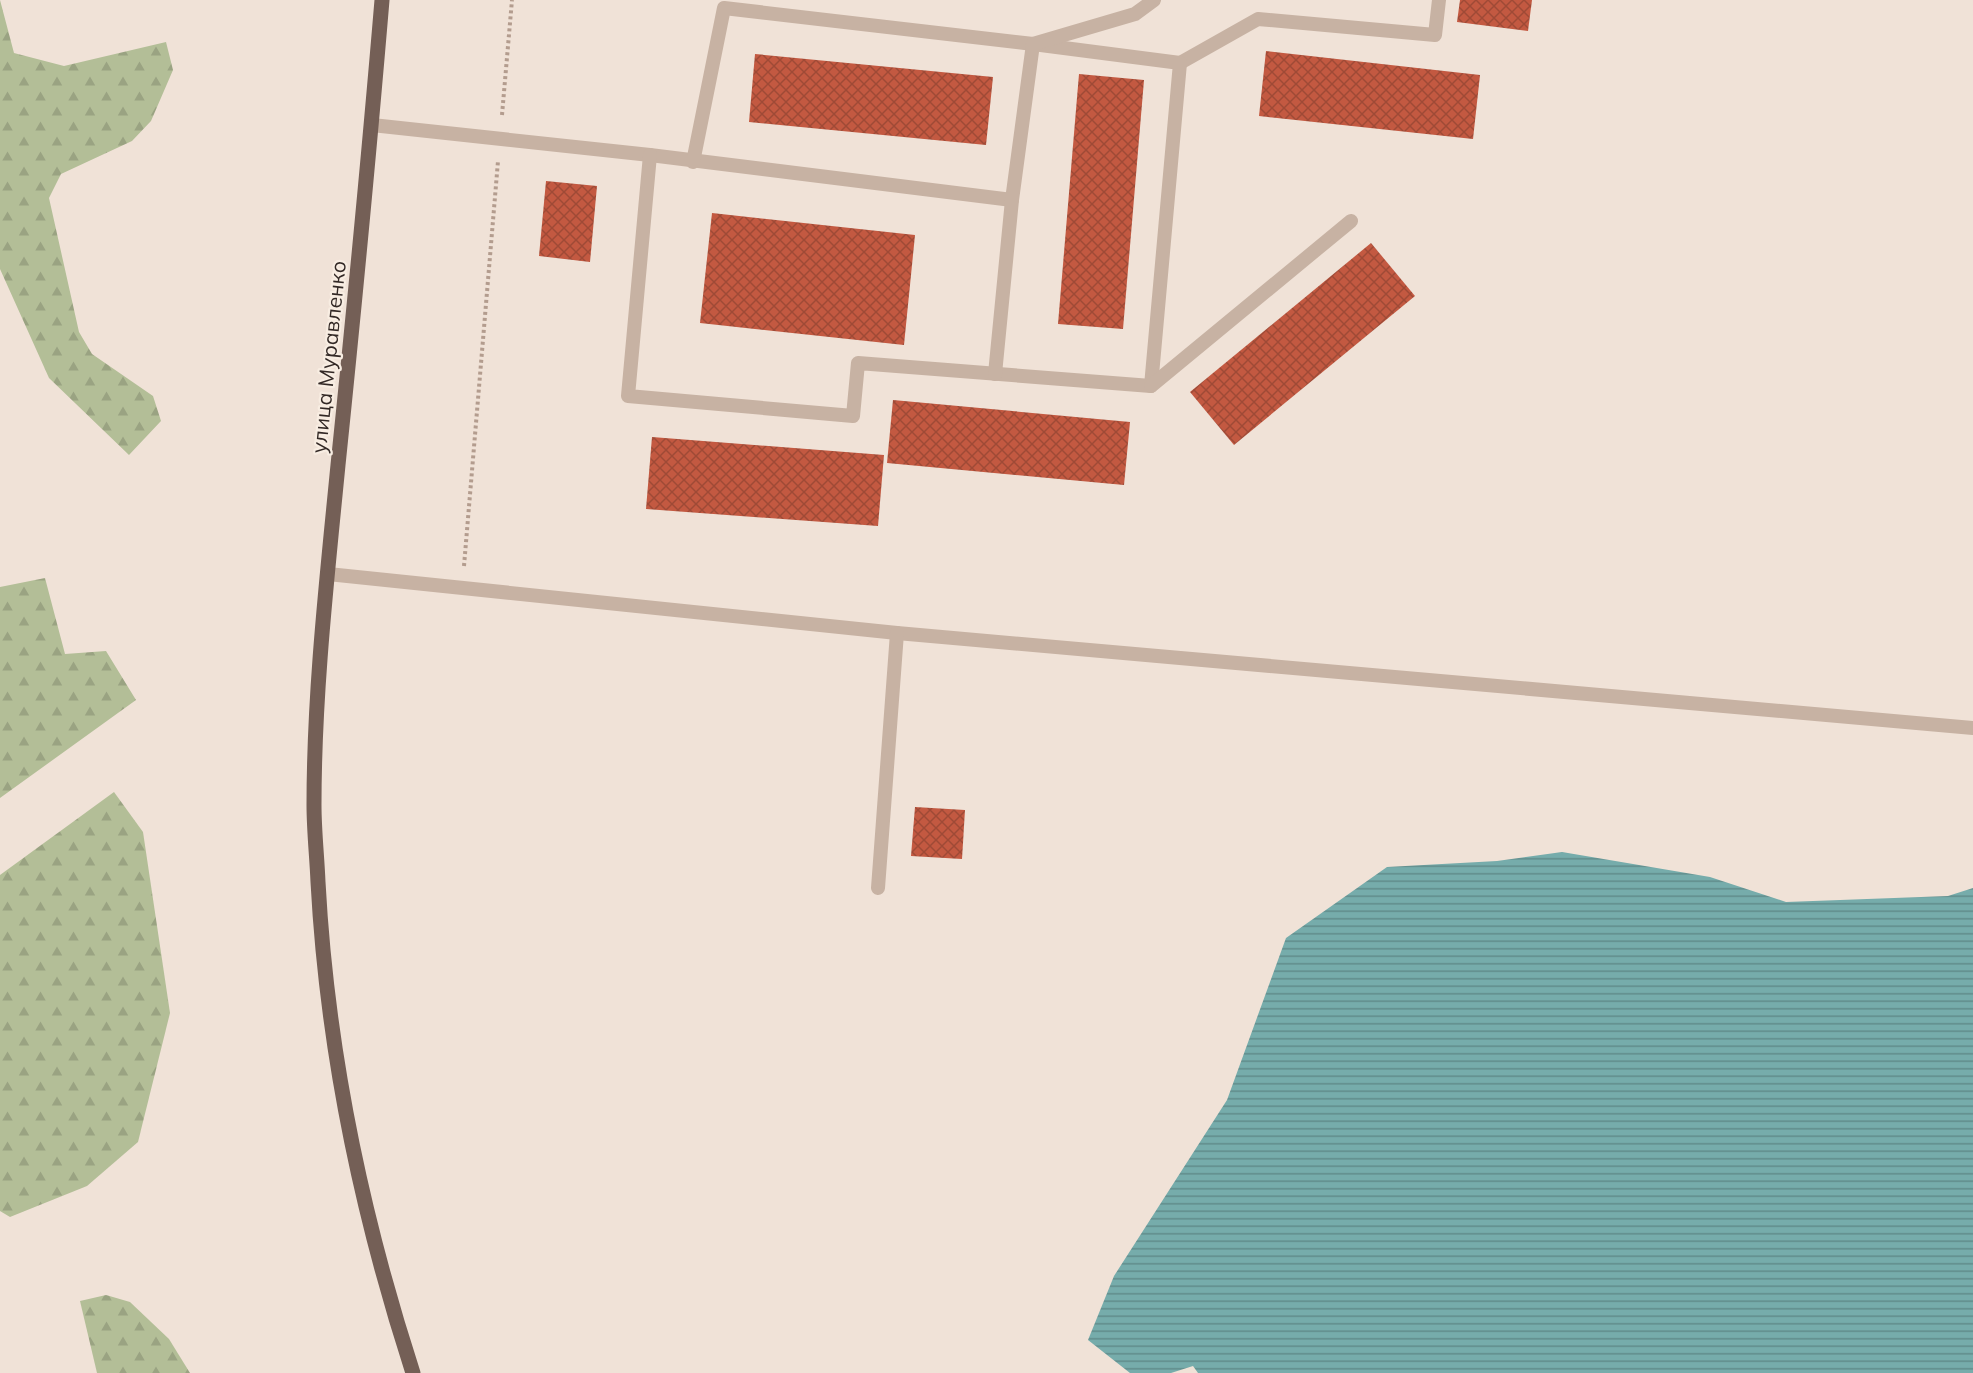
<svg xmlns="http://www.w3.org/2000/svg" width="1973" height="1373" font-family="Mulish,sans-serif">
	<defs>
		<pattern id="forest-firs" width="22" height="20" patternUnits="userSpaceOnUse" patternTransform="scale(1.5)"><rect width="22" height="20" fill="#b3be97"/><path d="M5 1l3.5 6h-7zM16 11l3.5 6h-7z" fill="#9aa382"/></pattern>
		<pattern id="water-rules" width="6" height="5" patternUnits="userSpaceOnUse" patternTransform="scale(1.5)"><rect width="6" height="5" fill="#76acab"/><path d="M0 2.5h6" fill="none" stroke="#618c8b"/></pattern>
		<pattern id="building-cross-hatch" width="8" height="8" patternUnits="userSpaceOnUse" patternTransform="scale(1.5)"><rect width="8" height="8" fill="#c35941"/><path d="M0 0l8 8M0 8l8-8" fill="none" stroke="#9f4a36"/></pattern>
	</defs>
	<rect width="100%" height="100%" fill="#f0e2d7"/>
	<g fill="url(#forest-firs)">
		<polygon points="0,0 14,53 64,66 166,42 173,70 151,121 132,141 61,174 49,198 79,332 92,354 153,396 161,421 129,455 49,378 0,269"/>
		<polygon points="45,578 65,654 106,651 136,700 0,798 0,587"/>
		<polygon points="114,792 143,832 170,1013 138,1142 87,1186 10,1217 0,1211 0,875"/>
		<polygon points="106,1295 130,1302 169,1339 190,1373 97,1373 80,1301"/>
	</g>
	<polygon fill="url(#water-rules)" points="1562,852 1710,877 1786,902 1948,896 1973,888 1973,1373 1198,1373 1193,1366 1171,1373 1130,1373 1088,1340 1114,1276 1227,1100 1286,938 1387,867 1497,861"/>
	<g fill="url(#building-cross-hatch)">
		<polygon points="1460,0 1532,0 1528,31 1457,22"/>
		<polygon points="1266,51 1480,75 1473,139 1259,116"/>
		<polygon points="755,54 993,77 986,145 749,122"/>
		<polygon points="1079,74 1144,80 1123,329 1058,324"/>
		<polygon points="546,181 597,186 590,262 539,256"/>
		<polygon points="712,213 915,235 904,345 700,323"/>
		<polygon points="1371,243 1415,296 1234,445 1190,392"/>
		<polygon points="893,400 1130,422 1124,485 887,463"/>
		<polygon points="652,437 884,455 878,526 646,509"/>
		<polygon points="915,807 965,810 962,859 911,856"/>
	</g>
	<g fill="none" stroke-linecap="round" stroke-linejoin="round">
		<g stroke="#b39c8e" stroke-width="4" stroke-dasharray="3 3" stroke-linecap="butt">
			<polyline points="502,115 512,0"/>
			<polyline points="464,566 498,161"/>
		</g>
		<g stroke="#c7b2a3" stroke-width="14">
			<polyline points="1180,63 1258,19 1435,35 1439,0"/>
			<polyline points="372,125 650,155 1012,200"/>
			<polyline points="650,155 628,396 853,416 858,363 1151,386 1180,63 1033,44 724,8 693,162"/>
			<polyline points="995,374 1012,200 1033,44 1135,14 1154,0"/>
			<polyline points="1151,386 1351,221"/>
			<polyline points="328,574 897,633 1973,728"/>
			<polyline points="878,888 897,633"/>
		</g>
		<path stroke="#745f56" stroke-width="15" d="M 382,0 C 369,155 354,310 338,465 C 327,578 314,692 314,805 C 314,831 317,857 318,882 C 327,1050 361,1213 413,1373"/>
	</g>
	<g text-anchor="middle" dominant-baseline="central" stroke-width="4.5" stroke-linejoin="round" paint-order="stroke">
		<g font-size="21" fill="#322825" stroke="#f8ede2">
			<text transform="translate(328 357) rotate(-84)">улица Муравленко</text>
		</g>
	</g>
</svg>
